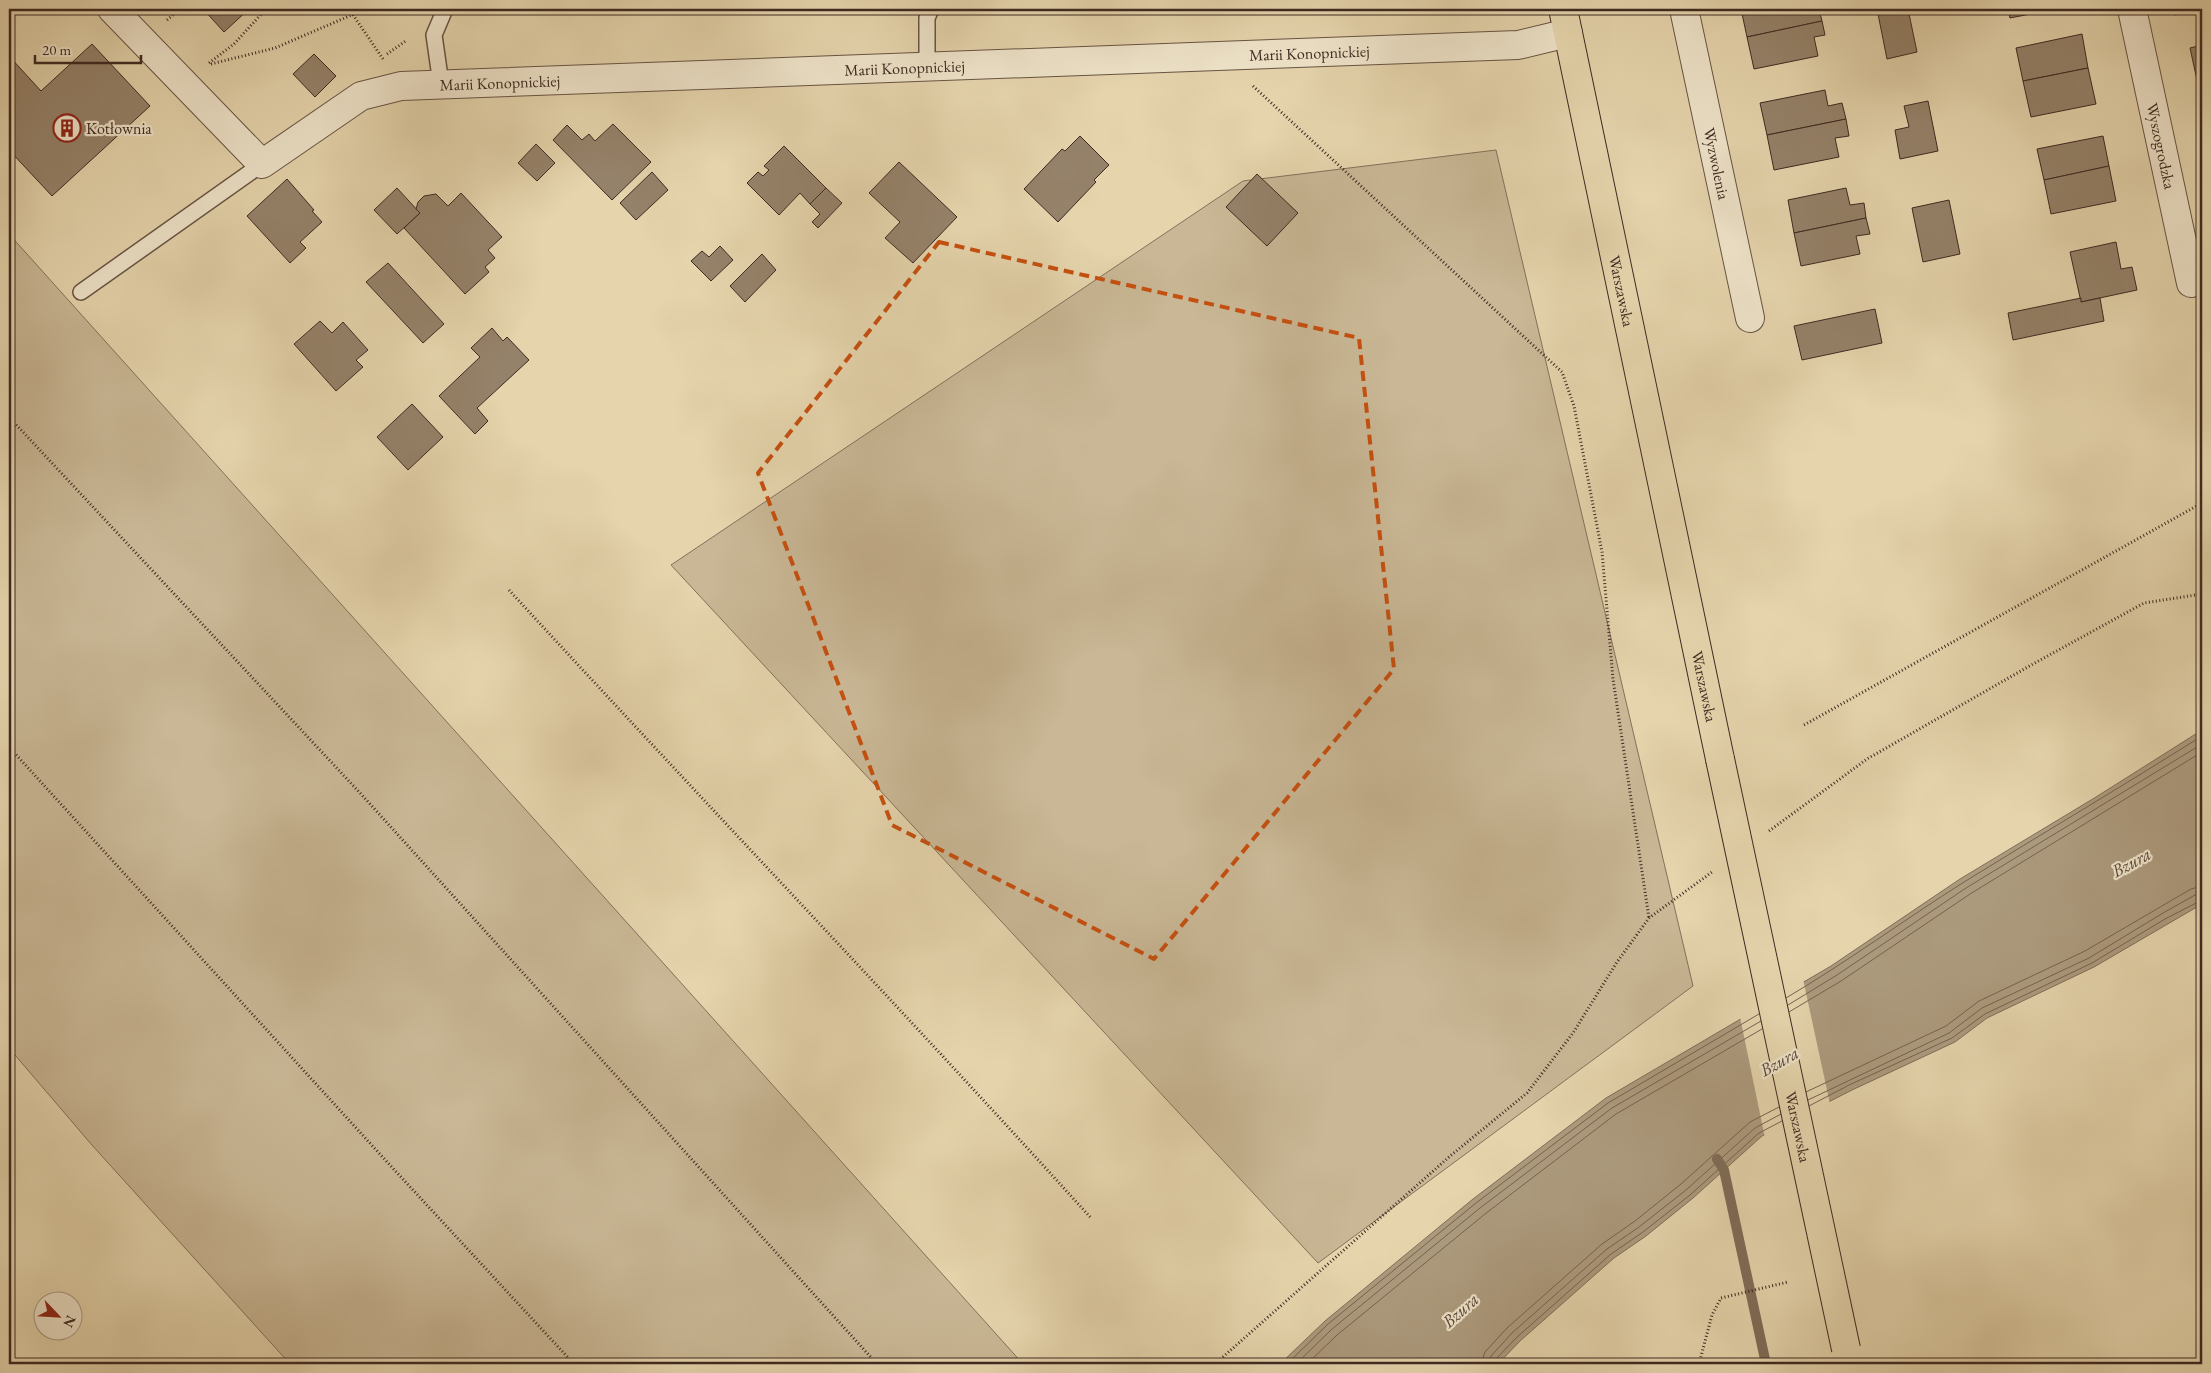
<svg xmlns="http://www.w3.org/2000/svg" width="2211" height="1373" font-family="'EB Garamond',serif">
	<rect width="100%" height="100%" fill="#e5d4ac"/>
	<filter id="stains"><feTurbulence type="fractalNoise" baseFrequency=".004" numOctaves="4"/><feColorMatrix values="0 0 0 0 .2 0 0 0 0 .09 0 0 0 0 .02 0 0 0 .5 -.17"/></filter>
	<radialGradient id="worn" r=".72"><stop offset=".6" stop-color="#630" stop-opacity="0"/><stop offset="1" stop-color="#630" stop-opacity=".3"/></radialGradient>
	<g fill="#c9b795" stroke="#84705c">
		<polygon points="1496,150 1693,986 1318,1263 671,565 1243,181"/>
		<polygon points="9,234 1023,1364 290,1364 91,1144 9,1048"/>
	</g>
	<polygon fill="#ac9a7d" stroke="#806d59" points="2202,730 2202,904 2094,967 1987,1018 1955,1042 1852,1090 1762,1136 1693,1198 1646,1236 1614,1258 1520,1341 1498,1364 1280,1364 1325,1321 1473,1199 1606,1098 1831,966 1960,879 2096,797"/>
	<polygon fill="#e5d4ac" points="1803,979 1830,1104 1765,1138 1740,1017"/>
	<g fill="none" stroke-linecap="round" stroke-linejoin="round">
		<g stroke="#756250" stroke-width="1">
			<path d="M 1786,998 C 1847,962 1904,920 1964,882 C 2043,833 2123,786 2202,736"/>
			<polyline points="1788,1005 1837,975 1966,888 2202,744"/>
			<polyline points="1789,1012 1841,981 1970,894 2202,752"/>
			<polyline points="1806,1092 1946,1026 1979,1001 2085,951 2191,889 2202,886"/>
			<polyline points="1808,1100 1949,1033 1982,1008 2089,958 2163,913 2195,895 2202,894"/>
			<polyline points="1809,1106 1849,1085 1952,1038 1985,1014 2092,963 2165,919 2202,900"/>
			<polyline points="1287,1364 1328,1324 1476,1203 1608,1103 1759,1014"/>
			<polyline points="1296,1364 1332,1329 1480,1208 1612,1108 1761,1021"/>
			<polyline points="1307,1364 1337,1335 1485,1214 1616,1114 1762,1029"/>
			<polyline points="1481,1364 1485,1352 1507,1328 1602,1244 1635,1221 1681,1184 1750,1122 1779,1107"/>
			<polyline points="1488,1364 1491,1356 1512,1333 1607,1249 1639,1227 1686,1190 1755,1128 1781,1114"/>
			<polyline points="1495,1364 1496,1359 1516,1338 1611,1254 1643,1232 1690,1195 1759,1133 1782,1121"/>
		</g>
		<polyline stroke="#806d59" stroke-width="10" points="1717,1159 1724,1170 1766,1364"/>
	</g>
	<g fill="#95826a" stroke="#3e2a22">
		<polygon points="203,9 249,9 224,32"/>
		<polygon points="1741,9 1819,9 1822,21 1747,37"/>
		<polygon points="1877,9 1908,9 1917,52 1887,59"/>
		<polygon points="2008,9 2056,9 2010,18"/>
		<polygon points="2174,9 2201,9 2175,15"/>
		<polygon points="1822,21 1825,35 1814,37 1818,56 1754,69 1747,37"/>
		<polygon points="2082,34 2088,68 2023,81 2016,48"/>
		<polygon points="92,44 150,106 52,196 9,150 9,56 41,91"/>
		<polygon points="2202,45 2202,79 2197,80 2190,48"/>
		<polygon points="314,54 336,76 315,97 293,74"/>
		<polygon points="2088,68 2096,104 2031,117 2023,81"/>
		<polygon points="2202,79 2202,104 2197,80"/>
		<polygon points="1825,90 1828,106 1842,103 1846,119 1767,135 1760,103"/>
		<polygon points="1928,101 1938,151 1900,159 1895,130 1909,127 1904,106"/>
		<polygon points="1846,119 1849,136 1835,138 1839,157 1774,170 1767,135"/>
		<polygon points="613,124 651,162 612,200 553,140 567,125 582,140 589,134 595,141"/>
		<polygon points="1080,136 1109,165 1094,180 1096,182 1058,222 1024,189 1062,149 1065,151"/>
		<polygon points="2103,136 2109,166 2044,180 2037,149"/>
		<polygon points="536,144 555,163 537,181 518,163"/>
		<polygon points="784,146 826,188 810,204 800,193 779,215 747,183 758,172 763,176 769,170 764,166"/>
		<polygon points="899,162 957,217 913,263 885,238 900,222 869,193"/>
		<polygon points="2109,166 2116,201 2051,214 2044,180"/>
		<polygon points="652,172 668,190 636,220 620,203"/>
		<polygon points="1257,174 1298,213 1267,246 1226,207"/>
		<polygon points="287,179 314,210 312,211 322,222 300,242 306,248 290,263 247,216"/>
		<polygon points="397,188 420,213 397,234 374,210"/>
		<polygon points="826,188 842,203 818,228 812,222 820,214 810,204"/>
		<polygon points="1846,188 1850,205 1864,203 1866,218 1794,233 1788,200"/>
		<polygon points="461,193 502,237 488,250 495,258 485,267 489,272 465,294 404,228 420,213 416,209 418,202 424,196 436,194 448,206"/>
		<polygon points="1949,200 1960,254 1923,262 1912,208"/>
		<polygon points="1866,218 1870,234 1856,236 1860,254 1801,266 1794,233"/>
		<polygon points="2116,242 2121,269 2132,267 2137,290 2081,302 2070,252"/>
		<polygon points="720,246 733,260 711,281 691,261 702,251 709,257"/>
		<polygon points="762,254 776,270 745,302 730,286"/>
		<polygon points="388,263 444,324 423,343 366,282"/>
		<polygon points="2081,298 2081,302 2100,298 2104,321 2013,340 2008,313"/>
		<polygon points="1875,309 1882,343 1802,360 1794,326"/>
		<polygon points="320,321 332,333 343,322 368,350 356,360 363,367 336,391 294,344"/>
		<polygon points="492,328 503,341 507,337 529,360 477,408 488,421 475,434 439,396 480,357 471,348"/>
		<polygon points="412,404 443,437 408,470 377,437"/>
	</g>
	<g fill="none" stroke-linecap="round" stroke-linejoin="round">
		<g stroke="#685444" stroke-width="18">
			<g id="lane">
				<polyline points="927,66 927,18 931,9"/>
				<polyline points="441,84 434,35 445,9"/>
				<polyline points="81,292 262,164"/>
			</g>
		</g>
		<g stroke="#685444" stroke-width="30">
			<g id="street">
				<path id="s1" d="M 112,9 L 262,164 L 361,96 L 401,86 L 1518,45 L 1568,33"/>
				<path id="s2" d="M 1684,9 L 1750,318"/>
				<path id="s3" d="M 2132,9 L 2191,283"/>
			</g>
		</g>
		<g stroke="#3e2a22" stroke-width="30">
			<g id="primary">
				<path id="s4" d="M 1563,9 L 1720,759"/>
			</g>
		</g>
		<g stroke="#3e2a22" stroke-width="3" stroke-dasharray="1 2.5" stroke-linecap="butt">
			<polyline points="349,9 383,59"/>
			<polyline points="1185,9 1186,10"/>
			<polyline points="167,20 180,9"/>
			<polyline points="387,54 407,40"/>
			<polyline points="209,63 234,44 266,9"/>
			<polyline points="211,64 275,48 354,14"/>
			<polyline points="1253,86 1562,372 1574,406 1602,552 1613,679 1649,918"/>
			<polyline points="9,417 361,794 877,1364"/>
			<path d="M 509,590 C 702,800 899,1006 1091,1218"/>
			<polyline points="1804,725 2202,503"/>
			<polyline points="9,747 388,1163 574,1364"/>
			<polyline points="1769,831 1867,759 2033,664 2144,603 2202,594"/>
			<polyline points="1215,1364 1449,1157 1527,1093 1573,1033 1617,962 1649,918 1712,872"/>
			<polyline points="1699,1364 1712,1315 1721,1298 1788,1282"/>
		</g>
		<use href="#lane" stroke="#eee3c9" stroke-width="15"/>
		<use href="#street" stroke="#eee3c9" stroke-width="28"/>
		<use href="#primary" stroke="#e5d4ac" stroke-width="28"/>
		<g stroke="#3e2a22" stroke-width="30" stroke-linecap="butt">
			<g id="primary-bridge">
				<path id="s5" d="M 1720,759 L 1846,1349"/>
			</g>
		</g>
		<use href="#primary-bridge" stroke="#e5d4ac" stroke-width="28"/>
	</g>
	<path fill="none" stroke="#c65010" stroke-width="4" stroke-dasharray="10 6" stroke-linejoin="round" d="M 939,242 L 1359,338 L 1394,669 L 1154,959 L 892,825 L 758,473 Z"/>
	<defs>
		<g id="building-ring" transform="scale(1.4375)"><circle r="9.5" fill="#eee3c9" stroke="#8f2418" stroke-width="1.5"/><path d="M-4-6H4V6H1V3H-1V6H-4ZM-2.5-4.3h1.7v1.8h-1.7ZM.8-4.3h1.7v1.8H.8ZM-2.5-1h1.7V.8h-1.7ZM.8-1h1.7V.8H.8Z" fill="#8f2418"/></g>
	</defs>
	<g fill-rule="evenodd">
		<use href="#building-ring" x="67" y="128"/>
	</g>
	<g text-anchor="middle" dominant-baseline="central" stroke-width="4.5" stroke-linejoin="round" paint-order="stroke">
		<g font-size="16" fill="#3e2a22" stroke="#eee3c9">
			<text stroke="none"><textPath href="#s1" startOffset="1286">Marii Konopnickiej</textPath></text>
			<text stroke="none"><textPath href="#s1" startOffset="881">Marii Konopnickiej</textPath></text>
			<text stroke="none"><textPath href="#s1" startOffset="476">Marii Konopnickiej</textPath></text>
			<text stroke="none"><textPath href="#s3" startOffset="140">Wyszogrodzka</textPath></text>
			<text stroke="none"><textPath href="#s2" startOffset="158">Wyzwolenia</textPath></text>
			<text stroke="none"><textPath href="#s4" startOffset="288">Warszawska</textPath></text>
			<text stroke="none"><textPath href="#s4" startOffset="692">Warszawska</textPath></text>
			<text stroke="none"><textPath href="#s5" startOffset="376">Warszawska</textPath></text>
		</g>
		<g font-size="16" fill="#3e2a22" stroke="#eee3c9" text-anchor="start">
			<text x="86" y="128">Kotłownia</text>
		</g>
		<g font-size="18" font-style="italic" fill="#5a4639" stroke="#eee3c9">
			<text transform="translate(2131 862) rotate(-29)">Bzura</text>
			<text transform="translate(1779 1061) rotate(-30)">Bzura</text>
			<text transform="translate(1460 1310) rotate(-42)">Bzura</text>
		</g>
	</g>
	<rect width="2211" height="1373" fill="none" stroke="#e5d4ac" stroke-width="30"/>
	<rect x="10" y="10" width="2191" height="1353" fill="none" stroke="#3e2a22" stroke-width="2.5"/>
	<rect x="15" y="15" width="2181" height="1343" fill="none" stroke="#3e2a22"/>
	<g transform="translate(58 1316) rotate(115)"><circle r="24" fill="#eee3c9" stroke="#a89986"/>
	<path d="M0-4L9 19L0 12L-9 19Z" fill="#8f2418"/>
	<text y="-8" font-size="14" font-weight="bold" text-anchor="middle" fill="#3e2a22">N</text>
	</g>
	<path d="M35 55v8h106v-8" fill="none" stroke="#3e2a22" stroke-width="2.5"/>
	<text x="42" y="55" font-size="15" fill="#3e2a22" stroke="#eee3c9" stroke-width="4" paint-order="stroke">20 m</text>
	<rect width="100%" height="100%" filter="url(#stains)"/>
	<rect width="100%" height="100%" fill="url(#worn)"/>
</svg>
